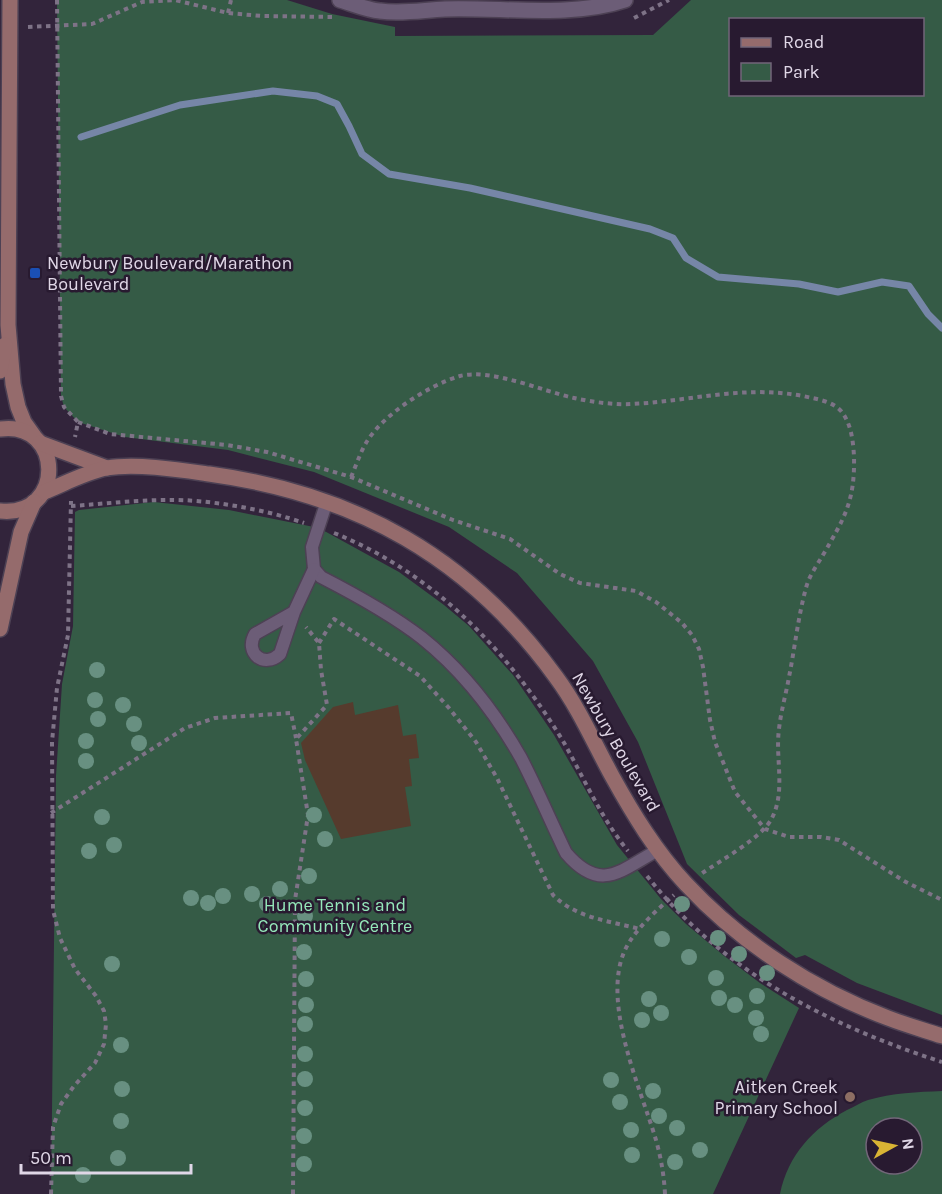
<svg xmlns="http://www.w3.org/2000/svg" width="942" height="1194" font-family="Karla,sans-serif">
	<rect width="100%" height="100%" fill="#32243b"/>
	<g fill="#355b46" fill-rule="evenodd">
		<path d="M 57,0 L 287,0 L 332,14 L 395,27 L 395,36 L 653,35 L 691,0 L 942,0 L 942,1015 L 857,983 L 805,955 L 796,958 L 739,915 L 687,864 L 638,742 L 593,661 L 517,573 L 449,527 L 314,472 L 228,450 L 125,437 L 78,422 L 64,407 L 61,396 ZM 730,20 L 922,20 L 922,94 L 730,94 Z"/>
		<polygon points="154,502 229,510 319,528 399,572 444,605 469,626 513,675 554,735 617,845 661,899 686,924 723,955 760,983 799,1008 713,1194 51,1194 56,776 62,684 73,626 75,512 79,510"/>
		<path d="M 942,1091 L 942,1194 L 780,1194 C 788,1155 813,1128 847,1110 C 854,1107 861,1102 868,1100 C 892,1093 918,1092 942,1091 ZM 876,1128 L 912,1128 L 912,1164 L 876,1164 Z"/>
	</g>
	<g fill="none" stroke-linecap="round" stroke-linejoin="round">
		<polyline stroke="#7686a7" stroke-width="7" points="81,137 180,105 273,91 317,96 337,104 349,126 362,154 389,174 470,188 650,229 673,238 686,258 718,277 799,284 838,292 882,282 909,286 928,314 942,328"/>
	</g>
	<polygon fill="#563b2d" points="353,702 355,715 398,705 403,736 416,734 419,758 409,759 412,786 405,787 411,826 341,839 305,760 301,743 333,707"/>
	<g fill="none" stroke-linecap="round" stroke-linejoin="round">
		<g stroke="#4d4154" stroke-width="15">
			<g id="lane">
				<path d="M 327,501 L 312,547 L 314,569 L 321,577 C 356,595 391,614 422,638 C 462,670 496,714 521,758 C 537,789 551,822 566,853 C 601,894 621,870 658,850"/>
				<path d="M 294,612 L 255,634 C 244,653 264,669 280,654 L 294,612 L 314,569"/>
			</g>
		</g>
		<g stroke="#4d4154" stroke-width="18">
			<path id="street" d="M 340,0 C 353,4 367,10 380,11 C 402,14 423,10 445,9 C 501,7 572,18 625,0"/>
		</g>
		<g stroke="#4d4154" stroke-width="18">
			<g id="secondary">
				<polyline points="10,0 8,325 13,384 18,407 24,422 34,436"/>
				<polyline points="0,371 5,345"/>
				<path d="M 0,429 C 64,420 66,518 0,511"/>
				<polyline points="40,443 107,468"/>
				<path d="M 44,492 C 64,484 86,472 107,468 C 136,463 181,470 209,474 C 356,494 469,557 556,677 C 579,708 594,743 612,776 C 633,814 656,852 686,884 C 741,943 813,990 888,1018 C 906,1025 924,1030 942,1036"/>
				<polyline points="0,629 21,532 34,502"/>
			</g>
		</g>
		<g stroke="#7e7387" stroke-width="4" stroke-dasharray="4.5 4.5" stroke-linecap="butt">
			<polyline points="57,0 61,396 64,407 78,422 75,437"/>
			<polyline points="228,13 231,0"/>
			<polyline points="634,18 669,0"/>
			<polyline points="28,27 92,24 142,2 175,0 228,13 262,16 332,17"/>
			<polyline points="78,422 110,434 227,445 267,452 351,477 453,520 510,539 560,574 580,583 636,591 656,602 682,623 692,635 699,649 703,667 710,720 715,742 735,792 765,829 789,837 821,837 839,840 904,881 942,900"/>
			<path d="M 351,477 C 356,466 360,453 366,443 C 382,415 429,385 460,376 C 491,368 542,391 574,398 C 592,402 614,405 632,404 C 694,401 749,383 812,398 C 822,400 834,403 841,411 C 851,423 853,440 854,456 C 855,501 845,517 823,555 C 817,565 809,576 806,588 C 798,617 795,647 789,677 C 786,694 781,711 779,729 C 775,759 786,790 772,818 C 762,838 721,860 701,874"/>
			<path d="M 71,506 C 103,504 135,500 168,500 C 207,499 268,510 304,523"/>
			<path d="M 334,533 C 434,573 508,651 563,741 C 584,778 601,818 628,851"/>
			<path d="M 319,643 L 334,619 L 420,676 L 449,708 L 476,742 L 497,778 L 553,895 C 576,918 609,921 640,929"/>
			<polyline points="51,813 185,728 215,718 291,713 296,738"/>
			<path d="M 647,876 C 723,972 828,1025 942,1062"/>
			<polyline points="51,1194 53,1127 61,1104 74,1086 95,1063 104,1044 106,1024 104,1011 96,996 75,969 60,938 53,910 52,742 57,688 68,635 71,501"/>
			<polyline points="293,1194 295,900 308,815 296,739 327,705 321,670 319,643 306,627"/>
			<path d="M 665,1194 C 664,1175 661,1158 656,1140 C 640,1086 596,992 630,941 C 641,924 659,908 674,895"/>
		</g>
		<use href="#lane" stroke="#6c5d77" stroke-width="12"/>
		<use href="#street" stroke="#6c5d77" stroke-width="15"/>
		<use href="#secondary" stroke="#956b6c" stroke-width="15"/>
	</g>
	<g fill="#689081">
		<circle cx="97" cy="670" r="8"/>
		<circle cx="95" cy="700" r="8"/>
		<circle cx="123" cy="705" r="8"/>
		<circle cx="98" cy="719" r="8"/>
		<circle cx="134" cy="724" r="8"/>
		<circle cx="86" cy="741" r="8"/>
		<circle cx="139" cy="743" r="8"/>
		<circle cx="86" cy="761" r="8"/>
		<circle cx="314" cy="815" r="8"/>
		<circle cx="102" cy="817" r="8"/>
		<circle cx="325" cy="839" r="8"/>
		<circle cx="114" cy="845" r="8"/>
		<circle cx="89" cy="851" r="8"/>
		<circle cx="309" cy="876" r="8"/>
		<circle cx="280" cy="889" r="8"/>
		<circle cx="252" cy="894" r="8"/>
		<circle cx="223" cy="896" r="8"/>
		<circle cx="191" cy="898" r="8"/>
		<circle cx="208" cy="903" r="8"/>
		<circle cx="267" cy="904" r="8"/>
		<circle cx="682" cy="904" r="8"/>
		<circle cx="305" cy="916" r="8"/>
		<circle cx="718" cy="938" r="8"/>
		<circle cx="662" cy="939" r="8"/>
		<circle cx="304" cy="952" r="8"/>
		<circle cx="739" cy="954" r="8"/>
		<circle cx="689" cy="957" r="8"/>
		<circle cx="112" cy="964" r="8"/>
		<circle cx="767" cy="973" r="8"/>
		<circle cx="716" cy="978" r="8"/>
		<circle cx="306" cy="979" r="8"/>
		<circle cx="757" cy="996" r="8"/>
		<circle cx="719" cy="998" r="8"/>
		<circle cx="649" cy="999" r="8"/>
		<circle cx="306" cy="1005" r="8"/>
		<circle cx="735" cy="1005" r="8"/>
		<circle cx="661" cy="1013" r="8"/>
		<circle cx="756" cy="1018" r="8"/>
		<circle cx="642" cy="1020" r="8"/>
		<circle cx="305" cy="1024" r="8"/>
		<circle cx="761" cy="1034" r="8"/>
		<circle cx="121" cy="1045" r="8"/>
		<circle cx="305" cy="1054" r="8"/>
		<circle cx="305" cy="1079" r="8"/>
		<circle cx="611" cy="1080" r="8"/>
		<circle cx="122" cy="1089" r="8"/>
		<circle cx="653" cy="1091" r="8"/>
		<circle cx="620" cy="1102" r="8"/>
		<circle cx="305" cy="1108" r="8"/>
		<circle cx="659" cy="1116" r="8"/>
		<circle cx="121" cy="1121" r="8"/>
		<circle cx="677" cy="1128" r="8"/>
		<circle cx="631" cy="1130" r="8"/>
		<circle cx="304" cy="1136" r="8"/>
		<circle cx="700" cy="1150" r="8"/>
		<circle cx="632" cy="1155" r="8"/>
		<circle cx="118" cy="1158" r="8"/>
		<circle cx="675" cy="1162" r="8"/>
		<circle cx="304" cy="1164" r="8"/>
		<circle cx="83" cy="1175" r="8"/>
	</g>
	<rect fill="#1a4fb4" stroke="#281a30" stroke-width="2" x="29" y="267" width="12" height="12" rx="3"/>
	<circle fill="#8d6e63" stroke="#281a30" stroke-width="2" cx="850" cy="1097" r="6"/>
	<g text-anchor="middle" dominant-baseline="central" stroke-width="5" stroke-linejoin="round" paint-order="stroke">
		<g font-size="18" fill="#e0d7e7" stroke="#281a30" text-anchor="start">
			<text x="47" y="263">Newbury Boulevard/Marathon<tspan x="47" dy="21">Boulevard</tspan></text>
			<text x="838" y="1087" text-anchor="end">Aitken Creek<tspan x="838" dy="21">Primary School</tspan></text>
		</g>
		<g font-size="18" fill="#e0d7e7" stroke="#281a30">
			<text transform="translate(616 742) rotate(60)">Newbury Boulevard</text>
		</g>
		<g font-size="18" fill="#95e8ba" stroke="#281a30">
			<text x="335" y="905">Hume Tennis and<tspan x="335" dy="21">Community Centre</tspan></text>
		</g>
	</g>
	<rect x="729" y="18" width="195" height="78" fill="#281a30" stroke="#726679" stroke-width="1.5"/>
	<rect x="741" y="38" width="30" height="9" fill="#956b6c" stroke="#726679" stroke-width="1.5"/>
	<text x="783" y="48" font-size="18" fill="#e0d7e7">Road</text>
	<rect x="741" y="63" width="30" height="18" fill="#355b46" stroke="#726679" stroke-width="1.5"/>
	<text x="783" y="78" font-size="18" fill="#e0d7e7">Park</text>
	<g transform="translate(894 1146) rotate(82)"><circle r="28" fill="#281a30" stroke="#726679" stroke-width="1.5"/>
	<path d="M0-4.5L10 22L0 15L-10 22Z" fill="#d9b434"/>
	<text y="-9" font-size="16" font-weight="bold" text-anchor="middle" fill="#e0d7e7">N</text>
	</g>
	<path d="M21 1164v9h170v-9" fill="none" stroke="#e0d7e7" stroke-width="3"/>
	<text x="30" y="1164" font-size="18" fill="#e0d7e7" stroke="#281a30" stroke-width="4.5" paint-order="stroke">50 m</text>
</svg>
